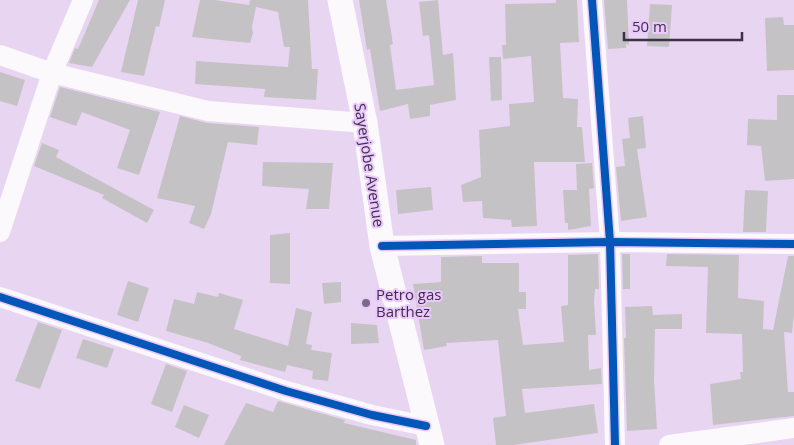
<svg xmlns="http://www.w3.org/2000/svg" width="794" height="445" font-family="'Open Sans',sans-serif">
	<rect width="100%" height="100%" fill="#e8d5f2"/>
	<g fill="#c5c2c5">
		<polygon points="99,0 130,0 92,67 69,63 75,48 78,49"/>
		<polygon points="138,0 165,0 159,27 156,26 144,76 121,72"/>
		<polygon points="200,0 215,0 249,5 250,0 308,0 312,69 318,69 316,100 264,97 265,89 195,84 196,61 288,67 290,47 284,47 278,12 256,7 252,27 253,33 250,43 192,37"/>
		<polygon points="359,0 386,0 393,44 390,45 396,90 434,85 429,35 423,36 419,2 438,0 443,55 453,53 456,100 430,105 430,116 410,119 408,104 380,111 370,49 367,50"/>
		<polygon points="556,0 577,0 579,42 560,43 563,98 578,99 577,127 582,127 585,162 534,162 537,226 512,227 511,220 483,218 482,201 463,202 461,185 481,177 479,130 510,126 509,104 534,102 531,56 503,59 502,45 506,45 505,4 556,3"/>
		<polygon points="604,0 627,0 629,45 626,44 626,48 608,49"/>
		<polygon points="650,4 672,5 669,47 647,46"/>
		<polygon points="783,17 784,25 794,25 794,70 767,71 765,18"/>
		<polygon points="489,57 501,57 502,100 491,101"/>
		<polygon points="0,72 25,80 17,106 0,101"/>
		<polygon points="60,87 160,112 139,175 117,168 130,130 82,112 76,126 50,117"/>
		<polygon points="777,95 794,95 794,179 765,181 761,146 747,145 748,119 777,120"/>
		<polygon points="180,116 207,123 259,127 257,145 228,142 211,214 204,229 189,223 195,206 157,198"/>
		<polygon points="643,116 646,148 637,149 647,217 621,221 616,167 625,166 622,139 630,138 628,118"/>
		<polygon points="42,143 59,150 56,157 154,210 147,223 102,198 104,195 34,166"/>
		<polygon points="263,162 333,163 329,209 306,209 309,189 262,186"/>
		<polygon points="592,163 594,188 589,189 591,226 568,230 568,223 565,223 563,190 577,190 576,164"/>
		<polygon points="431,187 433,210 398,214 396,190"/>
		<polygon points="745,190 768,191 766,232 743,232"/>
		<polygon points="290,233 290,284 270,283 270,235"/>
		<polygon points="598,254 599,289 595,289 594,301 596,335 588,335 589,370 601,368 602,384 522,389 525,413 594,404 598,433 513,445 496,445 493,418 506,416 498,340 446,343 447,346 424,350 413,284 441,282 441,257 482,256 482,263 519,263 519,292 526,292 526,309 518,309 523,345 564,342 561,306 568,305 568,255"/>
		<polygon points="622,254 630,254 630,289 623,289"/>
		<polygon points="667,254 739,255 738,298 764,301 763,329 773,330 788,256 794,256 794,314 792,333 784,332 788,392 794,392 794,416 713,425 710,384 741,379 740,372 743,372 742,334 706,333 708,267 666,266"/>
		<polygon points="128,281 149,288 138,322 117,315"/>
		<polygon points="341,282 341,302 324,304 322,283"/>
		<polygon points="197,292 218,297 219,293 243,300 234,329 288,346 296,308 312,312 306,344 312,345 311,350 332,353 328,381 312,379 313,371 287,365 285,372 240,360 241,356 208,343 166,331 174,299 194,304"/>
		<polygon points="652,306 653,315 682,314 682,329 655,329 654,380 657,429 627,431 624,338 626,338 625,307"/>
		<polygon points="38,322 62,330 40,389 15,381"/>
		<polygon points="351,323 377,325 379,343 351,344"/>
		<polygon points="83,339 114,349 107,368 76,358"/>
		<polygon points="166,364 187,371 172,412 151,404"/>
		<polygon points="278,401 345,420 344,423 416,440 416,445 224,445 246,403 273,412"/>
		<polygon points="184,405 209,415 199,438 175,427"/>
	</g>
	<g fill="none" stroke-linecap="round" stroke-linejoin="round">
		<g stroke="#fcf9fd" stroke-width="20">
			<polyline points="592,0 610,242 615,445"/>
			<polyline points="0,55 52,73 208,111 365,123"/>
			<polyline points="0,232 52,73 83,0"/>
			<polyline points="382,246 610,242 794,244"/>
			<polyline points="0,297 286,391 372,415 426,426"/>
			<polyline points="669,445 794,428"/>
		</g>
		<polyline stroke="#fcf9fd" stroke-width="25" points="340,0 365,123 382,246 432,445"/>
		<g stroke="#ebc8ff" stroke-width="11">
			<g id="cycleway">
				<polyline points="592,0 610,242 615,445"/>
				<polyline points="382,246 610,242 794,244"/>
				<polyline points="0,297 286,391 372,415 426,426"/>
			</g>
		</g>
		<use href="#cycleway" stroke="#0057b8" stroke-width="8"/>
	</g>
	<circle fill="#7a6a82" stroke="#ebc8ff" stroke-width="2" cx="366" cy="303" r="5"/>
	<g text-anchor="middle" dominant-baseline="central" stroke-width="4" stroke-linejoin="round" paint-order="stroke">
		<g font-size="15" fill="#3e3046" stroke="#ebc8ff">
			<text transform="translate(370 165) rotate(81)">Sayerjobe Avenue</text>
		</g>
		<g font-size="15" fill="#3e3046" stroke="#ebc8ff" text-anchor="start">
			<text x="376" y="294">Petro gas<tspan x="376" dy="17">Barthez</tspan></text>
		</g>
	</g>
	<path d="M624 32v8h118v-8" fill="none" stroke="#3e3046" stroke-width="2.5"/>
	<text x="632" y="32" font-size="15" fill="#3e3046" stroke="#ebc8ff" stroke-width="4" paint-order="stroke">50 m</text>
</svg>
